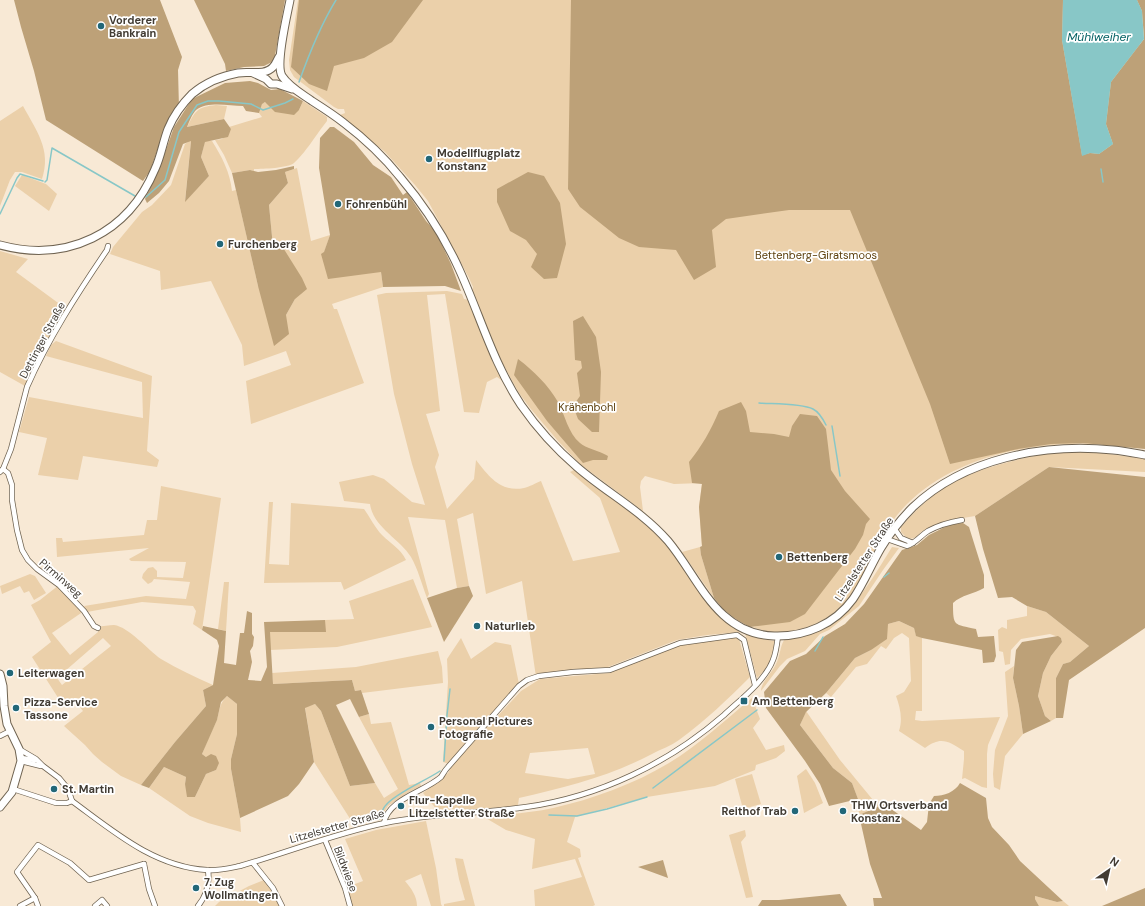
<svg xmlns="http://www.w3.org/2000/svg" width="1145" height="906" font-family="'DM Sans',sans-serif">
	<rect width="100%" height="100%" fill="#f8e9d5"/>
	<g fill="#ebd0aa" fill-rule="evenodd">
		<path d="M 298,0 L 1145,0 L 1093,444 C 1028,442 955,457 907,504 C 888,523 877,546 865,570 C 861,578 857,586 852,594 C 834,619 805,633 774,632 C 766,632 758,628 750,627 L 758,626 L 743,618 L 732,617 L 722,607 L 707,566 L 702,547 L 699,507 L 702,483 L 674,484 L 645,476 L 641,481 L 640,487 L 643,511 L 580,464 L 558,441 L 530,408 L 519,393 L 504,366 L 500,361 L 472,292 L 473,287 L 469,278 L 428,201 L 415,185 L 385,152 L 340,115 L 345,113 L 344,109 L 338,109 L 334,107 L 294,77 L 290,70 L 289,60 Z"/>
		<path d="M 303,101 L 327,117 L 327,121 C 318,132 304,155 294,163 C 288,168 263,169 254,169 L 254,171 L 250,170 L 232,173 L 224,155 L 215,140 L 222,139 L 231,129 L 229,127 L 262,117 L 259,113 L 262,103 L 266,102 L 299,110 Z"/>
		<path d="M 216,105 L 227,106 L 224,119 L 187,127 C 195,111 197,107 216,105 Z"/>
		<path d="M 23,106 C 36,130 52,150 42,179 L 22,172 L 15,172 L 10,180 L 0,206 L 0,121 Z"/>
		<path d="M 191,140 L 185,201 L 209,176 L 201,157 L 205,141 L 212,141 C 222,157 230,172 232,191 L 236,190 L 258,286 L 286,315 L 295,299 L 273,247 L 269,205 L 288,183 L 285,172 L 297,168 L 311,241 L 330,235 L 324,253 L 381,272 L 383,287 L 332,304 L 334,309 L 337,309 L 364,383 L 251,424 L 246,381 L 291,365 L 286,351 L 244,366 L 242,345 L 211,281 L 161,290 L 160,271 L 110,254 L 113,247 L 142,212 L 152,205 L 171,185 L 185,144 Z"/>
		<polygon points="22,175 46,184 57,194 49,211 15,186"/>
		<polygon points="0,251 28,259 16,272 65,308 25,386 0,372"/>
		<path d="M 447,291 L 462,294 L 464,299 L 470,300 L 493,363 L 504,382 L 497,377 L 487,382 L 479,413 L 464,412 L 445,294 L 427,295 L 440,411 L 426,414 L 439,455 L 435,467 L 447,509 L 474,479 L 476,460 C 488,475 500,493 524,488 C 529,487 536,483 541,481 L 573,561 L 620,552 L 600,498 L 570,472 L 574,470 L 649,526 L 663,539 L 681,563 L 698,591 L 705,600 L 717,614 L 741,632 L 707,635 L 677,640 L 608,667 L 574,670 L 536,677 L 522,581 L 486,594 L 473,513 L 457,519 L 469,586 L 457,588 L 445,520 L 408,517 L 429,594 L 427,598 C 422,585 418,569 411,557 C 400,539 373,527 370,504 L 344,501 L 339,482 L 373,475 L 384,479 L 412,502 L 425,505 L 412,464 L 394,394 L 377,295 L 386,293 Z"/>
		<polygon points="56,341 152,376 147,451 159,460 157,467 83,456 78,480 38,475 47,438 19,432 29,397 143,418 142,382 46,356 51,345"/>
		<path d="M 1053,452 L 1095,452 L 1145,459 L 1145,472 L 1049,467 L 975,516 L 945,521 L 921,532 L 917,537 L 910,539 L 906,537 L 901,532 L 901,527 C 914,512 928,498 945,487 C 977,467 1016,460 1053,452 Z"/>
		<polygon points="161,486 221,498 202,630 193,624 196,611 193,606 142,602 87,612 84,606 146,596 186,599 190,582 154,579 152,582 148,584 142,578 143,574 148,568 153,567 157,571 157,577 183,578 186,562 131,561 129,559 149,548 57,557 56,538 62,538 63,542 144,535 147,520 157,520"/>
		<path d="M 269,502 L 273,502 L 269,564 L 289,565 L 291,503 L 364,509 C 370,517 375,528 382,535 C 391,544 400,548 406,560 L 344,590 L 341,582 L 264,583 Z"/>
		<polygon points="700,547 701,555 714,598 682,552"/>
		<path d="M 892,547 L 899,548 L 883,570 L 859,606 L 829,630 L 820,634 L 805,651 L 787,659 L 780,666 L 761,691 C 761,682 772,673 776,664 C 780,656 780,647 784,640 C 842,634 864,592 892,547 Z"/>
		<polygon points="30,574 35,576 46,593 34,600 29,591 24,593 20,586 2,594 0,586"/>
		<polygon points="413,579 432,627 337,647 270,650 270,632 325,632 325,620 354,619 349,601"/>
		<polygon points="224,582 229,582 226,631 218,629"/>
		<path d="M 59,585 L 84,611 L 52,633 L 70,655 L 98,632 L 98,627 C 103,626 109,625 114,625 C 129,627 148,650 161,659 C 178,669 195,677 213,685 L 203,690 L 206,706 L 175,742 L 141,785 L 121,776 L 102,762 L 93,754 L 85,745 L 64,726 L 83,711 L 74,700 L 64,707 L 32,657 L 51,642 L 31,605 L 40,600 ZM 103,638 L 111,646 L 62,685 L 57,678 Z"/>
		<polygon points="1027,606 1046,612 1089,646 1070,662 1063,664 1056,678 1056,718 1051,721 1045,716 1038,696 1043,673 1051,656 1062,642 1061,638 1050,634 1021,639 1011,650 1010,664 1005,665 1003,652 999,651 998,630 1002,627 1007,629 1007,620 1027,616"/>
		<path d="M 899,621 L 914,628 L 916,635 L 922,638 L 922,711 L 916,711 L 915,720 L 922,721 L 1000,717 L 988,745 L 987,754 L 987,788 L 982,787 L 965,778 L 962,779 L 964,759 L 964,751 C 948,741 941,736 925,748 L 899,731 C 903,719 900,707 896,696 L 904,692 L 911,681 L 909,638 L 902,633 L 894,638 L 886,649 L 881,646 L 867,664 L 856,667 L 831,697 L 826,693 L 855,658 L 871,650 L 888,624 Z"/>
		<path d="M 745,633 L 758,638 L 774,641 C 776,657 768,668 757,678 Z"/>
		<path d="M 736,636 L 739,639 L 750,677 C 728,699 705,721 679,740 C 671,746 661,749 652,754 C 608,777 566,787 519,798 L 518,805 L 509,807 L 438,811 L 423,793 L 448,773 L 452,765 L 443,762 L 448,682 L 447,659 L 461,638 L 471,659 L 495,642 L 511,645 L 519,684 L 490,721 L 492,722 L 521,691 L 540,679 L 609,673 L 681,645 L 700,641 ZM 588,748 L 595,774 L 568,779 L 525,773 L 530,753 Z"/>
		<polygon points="438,651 442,667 443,683 362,693 361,690 355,691 352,680 273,684 272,673 356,667"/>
		<polygon points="1014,666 1013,678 1019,706 1023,734 1005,756 1000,790 994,787 993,774 995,750 1008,716 1005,672"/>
		<path d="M 227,696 L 237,704 L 237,734 L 231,759 L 231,769 L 240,818 L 241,832 L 208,823 L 190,816 L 149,788 L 164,767 L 186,777 L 185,784 L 195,797 L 206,774 L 216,770 L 206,757 L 202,754 C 206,743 211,733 216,722 C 220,712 218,705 227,696 Z"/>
		<path d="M 752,698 L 760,719 L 753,728 L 766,750 L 784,745 L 785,751 L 776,758 L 756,765 L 755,770 L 715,786 L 647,797 L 575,817 L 567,842 L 580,849 L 581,857 L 578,858 L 595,905 L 593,906 L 535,906 L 534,890 L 582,877 L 575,859 L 532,869 L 535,839 L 506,830 L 484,817 C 507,814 531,813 553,808 C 593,799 634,784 669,763 C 699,745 725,720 752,698 Z"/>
		<polygon points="315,704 321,711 350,786 375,783 384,798 398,789 359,717 369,714 371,724 391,722 409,785 420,783 421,786 409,792 388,806 379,820 354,825 314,762 305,707"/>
		<polygon points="806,711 840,760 873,800 884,804 859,815 858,799 852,783 833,768 800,725"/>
		<polygon points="806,769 815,783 823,803 804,813 797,776"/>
		<polygon points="752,774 761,804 743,809 735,779"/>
		<path d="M 426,821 L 436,868 L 441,904 L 442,906 L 431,906 L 421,874 L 405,881 C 411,888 417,896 417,906 L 352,906 L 347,887 L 363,881 L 345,839 L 376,830 Z"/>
		<polygon points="745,830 746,836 741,842 753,897 746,898 729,835"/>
		<polygon points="455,858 463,859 475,906 444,906 444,904 465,900 459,879"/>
		<polygon points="264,880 273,888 282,906 215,906 219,902 249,886"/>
		<polygon points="1035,896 1057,902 1063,901 1069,906 1039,906 1035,899"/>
	</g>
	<g fill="#bda178">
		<polygon points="14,0 160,0 182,57 178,70 179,108 166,125 150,171 143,181 46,120 34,71 21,27"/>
		<polygon points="194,0 285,0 274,61 264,66 244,67 226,71 225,64"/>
		<polygon points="299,0 423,0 392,42 364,58 334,66 327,91 309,84 291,67"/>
		<polygon points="571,0 1063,0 1062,40 1082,155 1090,153 1099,154 1113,144 1106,124 1111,82 1144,39 1142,11 1137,0 1145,0 1145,449 1083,443 1051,444 1018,449 950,464 930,404 850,210 789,210 726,219 712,230 716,267 694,280 676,250 639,247 619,238 580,207 568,189"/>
		<path d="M 250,81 L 258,83 L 271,90 L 280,89 L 303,101 L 299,110 L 294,115 L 275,112 L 265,102 L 262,104 L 259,113 L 246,111 L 243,106 C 229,106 208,101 196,110 C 192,114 189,122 187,127 L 224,119 L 231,129 L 228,137 L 205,142 L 201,157 L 209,176 L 185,202 L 191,141 L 183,144 L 169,181 L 159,193 L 147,203 L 145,199 L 161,164 L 174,127 L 192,99 L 225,83 Z"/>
		<polygon points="330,127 334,127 354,142 373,165 391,177 403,195 407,192 426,221 436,232 451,264 461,291 445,286 383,287 381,272 328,279 321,254 324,252 330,235 319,168 320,138"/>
		<polygon points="294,166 294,169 285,172 288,183 269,205 273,247 282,246 302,278 307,289 295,299 286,315 289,334 274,346 258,286 232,173 250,170 258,172 276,170"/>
		<polygon points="528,172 544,176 560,203 566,244 557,278 544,279 531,267 537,254 526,240 510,231 497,202 497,189"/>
		<polygon points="583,316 596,337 601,372 599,432 592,432 578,419 573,406 580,396 577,373 582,368 581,361 575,360 573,321"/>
		<path d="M 518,359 C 534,371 548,385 558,402 C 565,415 568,433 580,443 C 585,448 600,451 608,456 L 607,460 L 593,460 L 583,463 L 547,421 L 514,375 Z"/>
		<path d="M 741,402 L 746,411 L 750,432 L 774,434 L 789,437 L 792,426 L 800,414 L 817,416 L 826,429 L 831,470 L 845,491 L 870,519 L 866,524 L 863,535 L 855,549 L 805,614 L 790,622 L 750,627 L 737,620 L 723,609 L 714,598 L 701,555 L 700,547 L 702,546 L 699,507 L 702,484 L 692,483 L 689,462 C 702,446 711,430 719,411 Z"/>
		<polygon points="1049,467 1145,477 1145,628 1069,680 1063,718 1056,718 1056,678 1063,664 1070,662 1089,646 1046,612 1027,606 1012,597 998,598 983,549 975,516"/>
		<path d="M 963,523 L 969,527 L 984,575 L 984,588 C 974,594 961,595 953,603 C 953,627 954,624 976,629 L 978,637 L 994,636 L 996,656 L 994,662 L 983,663 L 982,650 L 922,638 L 916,636 L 914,628 L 899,621 L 888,624 L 887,639 L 871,650 L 855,658 L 826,693 L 806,712 L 800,725 L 833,768 L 852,783 L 858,799 L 829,806 L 820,784 L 805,761 L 766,708 L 764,692 L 790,661 L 806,654 L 825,636 L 845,624 L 864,604 L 902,550 L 917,545 L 929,535 L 951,524 Z"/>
		<polygon points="469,586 473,596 444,642 427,598 457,588"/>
		<polygon points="247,611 252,613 252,634 254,637 253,646 250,651 252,662 248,680 261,681 267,667 264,622 325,620 326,632 270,632 273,684 352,680 355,691 361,690 369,714 359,717 350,699 336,705 375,783 350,786 321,711 315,704 305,708 314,762 299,784 288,796 240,818 231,769 231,759 237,734 237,704 227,696 221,702 217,720 202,754 206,757 211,754 216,756 219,763 216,770 206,774 195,797 187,797 185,784 186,777 164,767 149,788 141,785 175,742 206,706 203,690 213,685 219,646 217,640 202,630 203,626 226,631 224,663 236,665 240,633 244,633"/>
		<polygon points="1058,636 1061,638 1062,642 1051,656 1043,673 1038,696 1045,716 1051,721 1023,734 1019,706 1013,678 1016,650 1022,642"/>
		<path d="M 960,783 L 986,798 L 988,818 L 992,827 L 1009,845 L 1020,861 L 1063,901 L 1057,902 L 1035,896 L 1035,899 L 1039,906 L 874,906 L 873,898 L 882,898 L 870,864 L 859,815 L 884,804 L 921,830 L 927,822 L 929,804 L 934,796 C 944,796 955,792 960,783 Z"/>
		<polygon points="663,860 668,878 638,867"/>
		<polygon points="1145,888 1145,906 1102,906"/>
		<polygon points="840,894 847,906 758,906 762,900 779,900"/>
	</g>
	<polygon fill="#88c7c7" points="1063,0 1137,0 1142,11 1144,39 1111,82 1106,124 1113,144 1099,154 1090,153 1082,156 1062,40"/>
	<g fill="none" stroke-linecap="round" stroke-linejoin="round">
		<g stroke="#88c7c7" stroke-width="1.5">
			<path d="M 299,82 C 309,54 320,26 336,0"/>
			<polyline points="1101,169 1103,182"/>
			<polyline points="45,182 47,180 52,148 135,196"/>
			<polyline points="146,197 165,180 179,132 197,105 208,101 219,101 251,104 263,110 285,103 293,99"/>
			<polyline points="0,214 17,178 20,174 43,181"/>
			<path d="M 759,403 C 773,404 801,403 813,409 C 819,412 823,419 826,425"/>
			<polyline points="832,426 840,476"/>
			<polyline points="884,577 889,573"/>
			<polyline points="815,651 823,637"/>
			<polyline points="444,761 447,715 450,689"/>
			<polyline points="653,788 757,710"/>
			<polyline points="549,815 577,816 607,809 647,797"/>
			<path d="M 379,819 C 381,815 382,809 386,805 C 396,793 425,781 440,771"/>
		</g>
		<g stroke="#706452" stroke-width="6">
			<g id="minor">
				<polyline points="3,469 8,473 12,485 12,500 17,530 22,550 28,560 37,569 59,585 84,611 94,626 98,628"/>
				<path d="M 0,472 L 3,469 L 11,449 L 27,387 C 48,339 77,294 107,250 L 108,246"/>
				<polyline points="894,528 901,538 913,543"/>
				<path d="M 887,539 L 907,546 C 917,542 920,536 928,531 C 939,525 950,522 962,520"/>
				<polyline points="0,736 10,731"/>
				<polyline points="19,749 36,759 43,766 59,778 68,789 72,801"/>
				<polyline points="21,758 35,760"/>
				<polyline points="21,761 41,766"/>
				<polyline points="13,789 56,803 67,803 72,801"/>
				<path d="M 72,801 C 113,831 154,867 207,870 C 218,871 230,868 240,866 C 289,852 336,833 385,823 C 431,813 479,814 526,807 C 599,797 669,763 724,715 C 740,700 765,681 773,660 C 776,653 777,644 778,636"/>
				<path d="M 384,823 C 388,799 424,792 441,777 C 443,774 445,770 448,767 L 519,686 L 527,680 L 539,676 L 573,672 L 610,670 L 680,643 L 737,635 L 744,640 L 755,685"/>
				<polyline points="325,840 345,888 350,906"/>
				<polyline points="253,863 273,888 282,906"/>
				<polyline points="144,864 149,889 155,906"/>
				<polyline points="20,906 35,898"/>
				<polyline points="38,906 35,898 17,872 38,845 70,863 89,880 144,864"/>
				<polyline points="95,906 102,900 107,906"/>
				<path d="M 198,906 C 207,895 210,884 208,870"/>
			</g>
		</g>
		<g stroke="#706452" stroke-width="9">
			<g id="secondary">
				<path d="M 290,0 C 287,16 275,64 282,76 C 289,87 302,94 312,101 C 323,108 334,115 344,123 C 365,139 384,157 400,177 C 424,205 444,236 459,269 C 480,315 493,363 521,405 C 537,428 556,449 577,467 C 607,493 642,511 668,541 C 699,578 716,634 774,636 C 805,637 835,624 853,599 C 864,583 871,565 881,548 C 890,533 901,519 913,507 C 965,458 1044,443 1113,450 C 1124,451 1134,453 1145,455"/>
				<polyline points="253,73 266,79 271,84 277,84 292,89"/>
				<path d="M 0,245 C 67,263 128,234 155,169 C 161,156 163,142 168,129 C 173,117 183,103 192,94 C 205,83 221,76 238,73 C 249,71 265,76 273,67 C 276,64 277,60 279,57"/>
				<polyline points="0,674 3,686 4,706 7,724 19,749 21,761 12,792 0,807"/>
			</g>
		</g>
		<use href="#minor" stroke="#fff" stroke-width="4.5"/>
		<use href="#secondary" stroke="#fff" stroke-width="7"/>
	</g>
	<g fill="#226778" stroke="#fff" stroke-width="1.5">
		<circle cx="101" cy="26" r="4"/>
		<circle cx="429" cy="159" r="4"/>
		<circle cx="338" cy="204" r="4"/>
		<circle cx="220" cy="244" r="4"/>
		<circle cx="779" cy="557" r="4"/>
		<circle cx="477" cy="626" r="4"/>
		<circle cx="10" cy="673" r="4"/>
		<rect x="740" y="697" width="8" height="8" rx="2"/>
		<circle cx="16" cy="708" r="4"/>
		<circle cx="431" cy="727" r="4"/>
		<circle cx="54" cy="789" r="4"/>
		<circle cx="401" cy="806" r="4"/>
		<circle cx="795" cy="811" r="4"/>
		<circle cx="843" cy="811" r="4"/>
		<circle cx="196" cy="888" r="4"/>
	</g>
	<g text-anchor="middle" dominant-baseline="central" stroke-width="3.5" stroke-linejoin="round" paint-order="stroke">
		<g font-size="11" font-weight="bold" fill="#423c34" stroke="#fff" text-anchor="start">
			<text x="109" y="20">Vorderer<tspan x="109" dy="13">Bankrain</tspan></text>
			<text x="437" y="153">Modellflugplatz<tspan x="437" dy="13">Konstanz</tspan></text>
			<text x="346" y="204">Fohrenbühl</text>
			<text x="228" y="244">Furchenberg</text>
			<text x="787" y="557">Bettenberg</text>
			<text x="485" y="626">Naturlieb</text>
			<text x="18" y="673">Leiterwagen</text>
			<text x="752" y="701">Am Bettenberg</text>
			<text x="24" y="702">Pizza-Service<tspan x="24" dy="13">Tassone</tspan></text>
			<text x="439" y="721">Personal Pictures<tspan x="439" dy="13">Fotografie</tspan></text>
			<text x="62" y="789">St. Martin</text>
			<text x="409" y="800">Flur-Kapelle<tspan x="409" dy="13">Litzelstetter Straße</tspan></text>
			<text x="851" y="805">THW Ortsverband<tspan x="851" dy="13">Konstanz</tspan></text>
			<text x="787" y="811" text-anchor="end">Reithof Trab</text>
			<text x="204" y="882">7. Zug<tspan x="204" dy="13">Wollmatingen</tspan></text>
		</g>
		<g font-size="11" fill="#5c3f0c" stroke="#fff">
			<text x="816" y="255">Bettenberg-Giratsmoos</text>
			<text x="587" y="407">Krähenbohl</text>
		</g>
		<g font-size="11" fill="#423c34" stroke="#fff">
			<text transform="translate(42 340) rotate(-62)">Dettinger Straße</text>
			<text transform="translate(864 559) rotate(-57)">Litzelstetter Straße</text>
			<text transform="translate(61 578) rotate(41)">Pirminweg</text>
			<text transform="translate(337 826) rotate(-16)">Litzelstetter Straße</text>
			<text transform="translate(346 869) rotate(69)">Bildwiese</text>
		</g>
		<g font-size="12" font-style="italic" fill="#076365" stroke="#fff">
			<text x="1099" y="37">Mühlweiher</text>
		</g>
	</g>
	<g transform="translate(1109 870) rotate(34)" stroke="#ffffff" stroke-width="3" paint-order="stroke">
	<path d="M0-3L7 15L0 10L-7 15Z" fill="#423c34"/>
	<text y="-6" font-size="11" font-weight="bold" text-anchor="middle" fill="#423c34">N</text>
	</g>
</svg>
